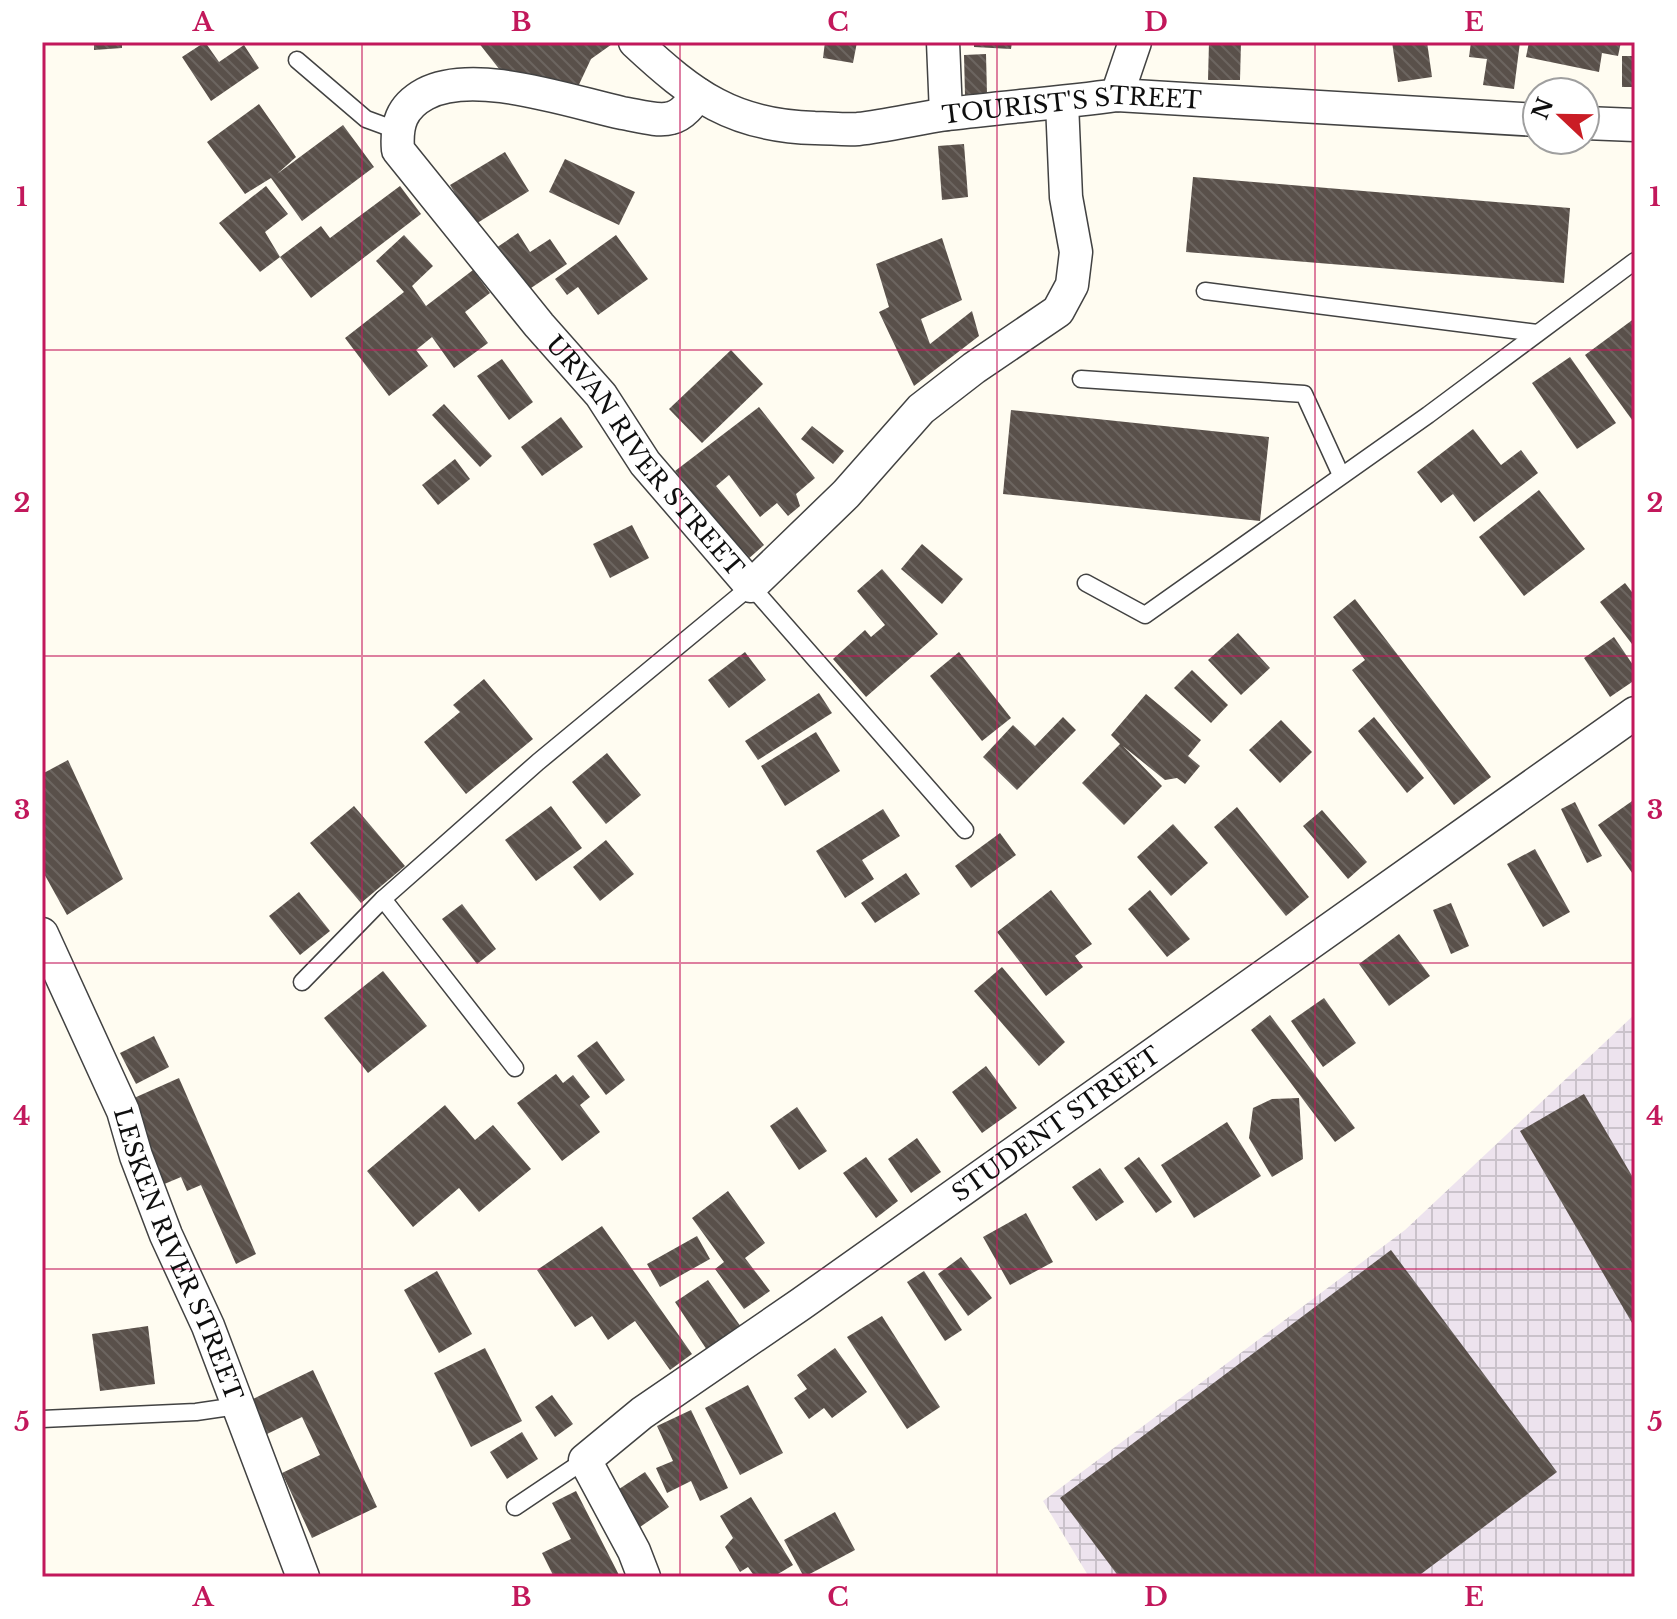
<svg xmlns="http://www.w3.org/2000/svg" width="1677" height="1619" font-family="'Libre Baskerville',serif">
	<defs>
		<pattern id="industrial-grid" width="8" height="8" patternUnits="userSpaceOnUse" patternTransform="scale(2)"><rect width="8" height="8" fill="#ede3ee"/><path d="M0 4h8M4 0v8" fill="none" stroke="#cac2cb"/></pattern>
		<pattern id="building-back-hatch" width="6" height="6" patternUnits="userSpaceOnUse" patternTransform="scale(2)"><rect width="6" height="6" fill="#59504a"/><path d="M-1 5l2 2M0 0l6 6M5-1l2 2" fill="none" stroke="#6c6560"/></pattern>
	</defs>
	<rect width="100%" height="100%" fill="#fffcf1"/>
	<polygon fill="url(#industrial-grid)" points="1635,1014 1635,1577 1089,1577 1043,1501 1405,1230"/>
	<g fill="url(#building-back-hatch)">
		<polygon points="94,42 122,42 122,48 94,50"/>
		<polygon points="205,42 219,62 244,45 259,68 211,101 182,57"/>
		<polygon points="478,42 615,42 591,59 575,93 507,79"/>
		<polygon points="825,42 857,42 853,63 823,58"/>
		<polygon points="974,42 1012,42 1011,49 974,47"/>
		<polygon points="1209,42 1241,42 1240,80 1208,80"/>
		<polygon points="1392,42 1427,42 1432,77 1398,82"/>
		<polygon points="1471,42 1520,42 1514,89 1483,85 1487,59 1469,57"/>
		<polygon points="1529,42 1621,42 1618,56 1602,53 1599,72 1526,57"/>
		<polygon points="986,54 987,94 965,95 964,55"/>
		<rect x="1622" y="56" width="13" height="31"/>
		<polygon points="259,104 296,157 277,174 343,125 374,167 302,221 271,178 245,194 207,142"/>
		<polygon points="964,144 968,197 942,200 938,146"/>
		<polygon points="505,152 529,191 474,225 450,185"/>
		<polygon points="565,159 635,192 619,225 549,192"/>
		<polygon points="1193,177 1570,208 1564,283 1186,252"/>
		<polygon points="266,186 288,214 265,232 280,257 260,272 219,223"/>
		<polygon points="400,186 421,214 311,298 280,257 321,226 330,238"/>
		<polygon points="518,233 530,252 550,239 567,264 525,292 496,248"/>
		<polygon points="404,235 433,266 412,286 426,306 473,270 490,293 465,312 488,343 454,368 432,337 416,350 428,366 389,396 345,338 404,292 376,261"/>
		<polygon points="616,235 648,279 598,315 578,287 567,295 555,279"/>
		<polygon points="942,238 962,300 921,319 930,344 972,311 979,336 914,386 879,312 889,307 876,264"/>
		<polygon points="1635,318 1635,424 1585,355"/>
		<polygon points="731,350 763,384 702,443 669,409"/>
		<polygon points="1570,357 1616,423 1577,449 1532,383"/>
		<polygon points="502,359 533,402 509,420 477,376"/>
		<polygon points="444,404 492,456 480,467 432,415"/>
		<polygon points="759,407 815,478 796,494 800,506 788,516 777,503 760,517 729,475 716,486 764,545 747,560 675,471"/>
		<polygon points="1011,410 1269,437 1260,521 1003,494"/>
		<polygon points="561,417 583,447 542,476 521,447"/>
		<polygon points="812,426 844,451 833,464 801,439"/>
		<polygon points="1473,429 1501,465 1521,450 1538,473 1474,522 1453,494 1441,503 1417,472"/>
		<polygon points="455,459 470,479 438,505 422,485"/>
		<polygon points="1539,490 1585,549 1524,596 1479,537"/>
		<polygon points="632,525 649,558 610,578 593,544"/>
		<polygon points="922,544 963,579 942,604 901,569"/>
		<polygon points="882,569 938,634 866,697 833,659 865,630 871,637 885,625 857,591"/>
		<polygon points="1625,583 1635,596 1635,648 1600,602"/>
		<polygon points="1355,599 1491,777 1454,805 1352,670 1365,660 1333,617"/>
		<polygon points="1238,633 1270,668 1241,695 1208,660"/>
		<polygon points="1614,637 1635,668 1635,680 1610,697 1584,658"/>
		<polygon points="745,652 766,680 729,708 708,680"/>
		<polygon points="959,652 1011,718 982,741 930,676"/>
		<polygon points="1192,670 1228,705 1211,723 1174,688"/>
		<polygon points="484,679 533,739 466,794 424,742 460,712 453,705"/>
		<polygon points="819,693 832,713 758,760 745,741"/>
		<polygon points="1146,694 1201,740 1188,756 1200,766 1185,784 1177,778 1165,780 1123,746 1162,786 1124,825 1082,783 1120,744 1111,735"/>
		<polygon points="1063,717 1076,730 1017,790 983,757 1013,725 1035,746"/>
		<polygon points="1374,717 1424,778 1407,793 1358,731"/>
		<polygon points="1281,720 1312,752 1280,783 1249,750"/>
		<polygon points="816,732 840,771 785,806 761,766"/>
		<polygon points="607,753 641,795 606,824 572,782"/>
		<polygon points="68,760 123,879 67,915 42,870 42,774"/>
		<polygon points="1635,799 1635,877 1598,825"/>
		<polygon points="1575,802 1602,856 1587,863 1561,809"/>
		<polygon points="354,806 405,866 361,903 310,843"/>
		<polygon points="551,806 582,848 536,881 505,840"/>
		<polygon points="1237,807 1309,897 1286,916 1214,827"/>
		<polygon points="883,809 900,836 862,860 874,879 845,898 816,851"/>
		<polygon points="1322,810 1367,862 1348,879 1303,826"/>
		<polygon points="1173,824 1208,863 1171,896 1137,857"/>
		<polygon points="1000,833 1016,855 971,888 955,866"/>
		<polygon points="606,840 634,874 600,901 573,867"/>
		<polygon points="1535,849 1570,912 1543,927 1507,864"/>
		<polygon points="906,873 920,894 875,923 861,903"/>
		<polygon points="1051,890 1092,944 1075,956 1083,967 1046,996 997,932"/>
		<polygon points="1150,890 1190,939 1167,957 1128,909"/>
		<polygon points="299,892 330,931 300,955 269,916"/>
		<polygon points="1451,903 1469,946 1451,954 1433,910"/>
		<polygon points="462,904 496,949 477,964 442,919"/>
		<polygon points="1399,934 1430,976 1389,1006 1359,964"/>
		<polygon points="1002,967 1065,1042 1039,1066 974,991"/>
		<polygon points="383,971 427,1026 368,1073 324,1018"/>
		<polygon points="1324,998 1356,1043 1323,1067 1291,1021"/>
		<polygon points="1270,1015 1355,1128 1335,1142 1251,1030"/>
		<polygon points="154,1036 169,1067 136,1084 120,1053"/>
		<polygon points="597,1041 625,1080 606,1095 577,1056"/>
		<polygon points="986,1066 1017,1108 982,1133 952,1092"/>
		<polygon points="556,1074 563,1083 573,1075 590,1097 580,1105 600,1132 562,1161 517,1103"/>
		<polygon points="179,1078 256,1254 236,1264 201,1185 187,1191 181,1177 162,1185 125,1102"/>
		<polygon points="1584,1094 1635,1181 1635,1328 1520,1131"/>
		<polygon points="1299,1098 1303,1159 1272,1177 1249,1138 1253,1108 1272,1099"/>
		<polygon points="445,1105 475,1140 493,1125 531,1169 479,1212 459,1188 413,1227 367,1171"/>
		<polygon points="797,1107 827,1151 799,1170 770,1126"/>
		<polygon points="1227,1122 1261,1176 1194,1218 1161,1165"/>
		<polygon points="917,1138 941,1172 911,1193 888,1159"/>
		<polygon points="866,1157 898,1201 876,1218 843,1173"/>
		<polygon points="1139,1157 1172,1202 1156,1213 1124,1168"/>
		<polygon points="1100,1168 1124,1202 1096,1221 1072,1187"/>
		<polygon points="728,1191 765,1243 745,1258 770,1291 744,1309 715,1269 724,1262 692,1218"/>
		<polygon points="1026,1213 1053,1262 1010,1285 983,1237"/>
		<polygon points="602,1226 692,1354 670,1370 635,1321 608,1340 592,1316 575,1327 537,1270"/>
		<polygon points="697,1236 710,1259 660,1287 647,1264"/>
		<polygon points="1391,1250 1557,1472 1417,1577 1119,1577 1060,1498"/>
		<polygon points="961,1257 992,1298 968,1316 938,1274"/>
		<polygon points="437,1271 472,1334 439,1353 404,1290"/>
		<polygon points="924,1271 962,1330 945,1341 907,1282"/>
		<polygon points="708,1280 741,1327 707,1350 675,1302"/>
		<polygon points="882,1316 940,1407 907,1429 847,1337"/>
		<polygon points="148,1326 155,1384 100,1391 92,1334"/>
		<polygon points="485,1348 522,1421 471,1447 434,1373"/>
		<polygon points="835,1348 867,1392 832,1418 824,1408 809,1419 794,1398 807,1389 797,1375"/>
		<polygon points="313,1370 377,1507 312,1538 282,1473 320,1455 302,1417 265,1435 249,1401"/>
		<polygon points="748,1385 783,1453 740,1475 705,1408"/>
		<polygon points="552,1395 573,1424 555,1437 535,1407"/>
		<polygon points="691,1410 728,1488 700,1501 691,1481 667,1493 656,1468 673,1461 657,1426"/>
		<polygon points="522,1432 538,1459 507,1479 490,1452"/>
		<polygon points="645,1472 669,1507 640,1527 616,1491"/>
		<polygon points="576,1491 620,1577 554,1577 542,1553 571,1539 552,1503"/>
		<polygon points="751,1497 793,1565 773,1577 755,1577 748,1567 740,1572 725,1547 733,1538 720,1516"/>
		<polygon points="835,1512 855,1550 804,1577 784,1540"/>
	</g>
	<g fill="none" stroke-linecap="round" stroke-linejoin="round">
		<g stroke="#424242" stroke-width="19">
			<g id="lane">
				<polyline points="297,60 366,119 396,130"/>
				<polyline points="1205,291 1537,333"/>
				<polyline points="1081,379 1304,394 1341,475"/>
				<polyline points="1086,583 1145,615 1428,415 1635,261"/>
				<polyline points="302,982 383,899"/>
				<polyline points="515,1068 383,899 538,762 751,586 965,830"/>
				<polyline points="42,1419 196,1412 237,1406"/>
				<polyline points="515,1507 585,1460"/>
			</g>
		</g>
		<g stroke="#424242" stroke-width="35">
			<g id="street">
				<path id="s1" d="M 635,42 C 693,96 733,126 815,128 C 829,128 844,130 858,129 C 888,126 918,118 948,114 C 1004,107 1060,103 1117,95 L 1537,120"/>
				<polyline points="943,42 946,114"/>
				<path id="s2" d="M 698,94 C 691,104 683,115 671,118 C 657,122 636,115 622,113 C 568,101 474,68 425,94 C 401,107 396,125 398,150 L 539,325 L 601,395 L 645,463 L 751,586 L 846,494 L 921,409 L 974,368 L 1058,311 L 1072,285 L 1076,252 L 1066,197 L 1062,103"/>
				<polyline points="1117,95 1135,42"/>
				<polyline points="1585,123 1635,125"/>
				<path id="s3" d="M 42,934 L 123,1111 L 136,1156 L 166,1235 L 208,1326 L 303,1577"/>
				<path id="s4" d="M 644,1577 L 634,1551 L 585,1460 L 642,1413 L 801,1304 L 1635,713"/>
			</g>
		</g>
		<use href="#lane" stroke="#fff" stroke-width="16"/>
		<use href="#street" stroke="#fff" stroke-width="32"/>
	</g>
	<path fill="none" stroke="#c2185b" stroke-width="2" stroke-opacity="0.55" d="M 362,42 L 362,1577M 680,42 L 680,1577M 997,42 L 997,1577M 1315,42 L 1315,1577M 42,350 L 1635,350M 42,656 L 1635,656M 42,963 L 1635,963M 42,1269 L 1635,1269"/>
	<g text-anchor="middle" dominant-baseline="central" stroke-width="8" stroke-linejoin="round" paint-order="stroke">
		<g font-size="24" fill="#0f0f0f" stroke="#fff">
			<text stroke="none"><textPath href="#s1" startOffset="464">TOURIST'S STREET</textPath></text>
			<text stroke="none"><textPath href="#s2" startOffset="748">URVAN RIVER STREET</textPath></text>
			<text stroke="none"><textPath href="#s4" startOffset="710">STUDENT STREET</textPath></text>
			<text stroke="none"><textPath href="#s3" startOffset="348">LESKEN RIVER STREET</textPath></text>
		</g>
	</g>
	<rect width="1677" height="1619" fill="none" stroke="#ffffff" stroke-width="88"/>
	<g transform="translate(1561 116) rotate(292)"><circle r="38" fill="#ffffff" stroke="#9f9f9f" stroke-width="2"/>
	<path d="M0-6L14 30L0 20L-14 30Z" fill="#ca1d25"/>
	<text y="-12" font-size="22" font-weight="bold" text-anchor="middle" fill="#0f0f0f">N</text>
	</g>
	<rect x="44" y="44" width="1589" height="1531" fill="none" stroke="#c2185b" stroke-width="3"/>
	<g font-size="26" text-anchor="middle" font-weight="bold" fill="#c2185b">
		<text x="203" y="31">A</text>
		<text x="521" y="31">B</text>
		<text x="838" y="31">C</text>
		<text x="1156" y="31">D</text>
		<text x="1474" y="31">E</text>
		<text x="22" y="206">1</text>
		<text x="1655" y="206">1</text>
		<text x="22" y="512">2</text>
		<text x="1655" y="512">2</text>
		<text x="22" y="819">3</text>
		<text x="1655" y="819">3</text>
		<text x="22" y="1125">4</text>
		<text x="1655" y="1125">4</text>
		<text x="22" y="1431">5</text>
		<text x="1655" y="1431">5</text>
		<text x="203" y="1606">A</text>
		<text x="521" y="1606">B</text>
		<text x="838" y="1606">C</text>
		<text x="1156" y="1606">D</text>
		<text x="1474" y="1606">E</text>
	</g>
</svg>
